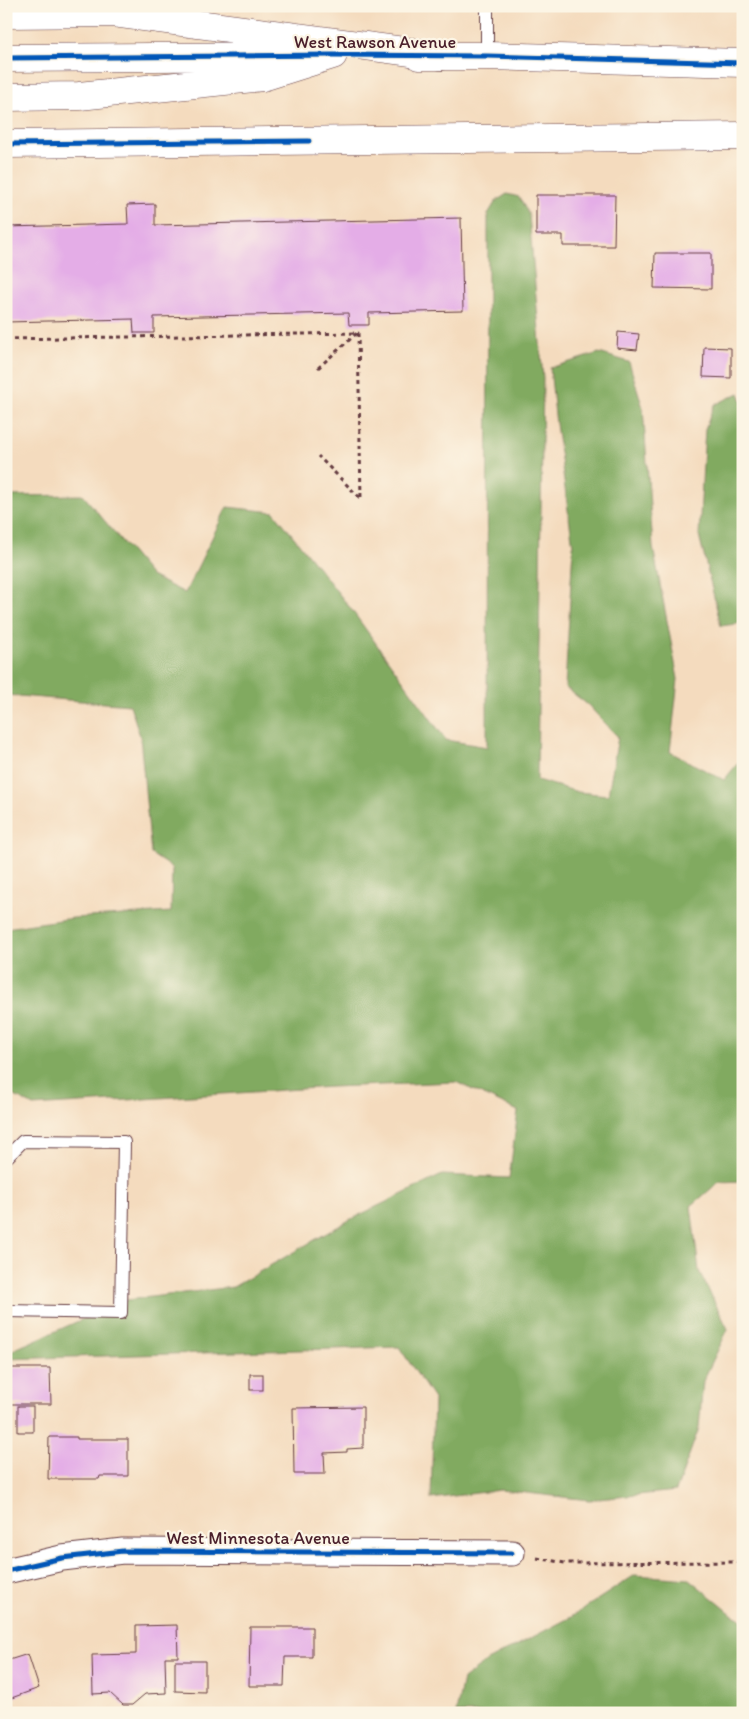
<svg xmlns="http://www.w3.org/2000/svg" width="749" height="1719" font-family="Itim,sans-serif">
	<rect width="100%" height="100%" fill="#fcf5e5"/>
	<filter id="ink" filterUnits="userSpaceOnUse"><feTurbulence type="fractalNoise" baseFrequency=".02" numOctaves="2"/><feDisplacementMap in="SourceGraphic" scale="10" xChannelSelector="R" yChannelSelector="G"/><feConvolveMatrix kernelMatrix="1 2 1 2 8 2 1 2 1" color-interpolation-filters="sRGB"/></filter>
	<filter id="wash" filterUnits="userSpaceOnUse"><feTurbulence type="fractalNoise" baseFrequency=".0096" numOctaves="4" result="noise"/><feDisplacementMap in="SourceGraphic" scale="20" xChannelSelector="R" yChannelSelector="G"/><feGaussianBlur stdDeviation="1.12" result="paint"/><feColorMatrix in="noise" values="0 0 0 0 0 0 0 0 0 0 0 0 0 0 0 0 0 1.4 0 .05"/><feComposite in="paint" operator="in"/></filter>
	<g filter="url(#wash)">
		<rect width="100%" height="100%" fill="#f4dbbe"/>
		<g fill="#81aa60" stroke="#666446">
			<polygon points="507,194 519,197 529,215 543,378 537,780 578,792 608,795 618,737 588,705 565,687 573,546 556,424 550,368 599,353 629,362 643,408 653,547 678,679 670,752 724,780 743,757 743,1181 719,1182 691,1206 699,1271 728,1329 703,1381 699,1428 676,1491 589,1500 500,1490 431,1499 434,1399 399,1347 6,1359 6,1353 126,1300 233,1287 351,1219 442,1175 509,1178 518,1111 456,1082 332,1087 33,1106 6,1091 6,928 73,918 171,912 172,868 151,854 140,736 130,705 6,695 6,496 83,495 151,576 185,593 227,507 274,512 351,609 446,740 487,747 488,214 496,201"/>
			<polygon points="739,393 743,404 743,623 721,626 699,535 705,429 714,405"/>
			<polygon points="635,1575 689,1579 733,1615 743,1620 743,1713 456,1713 463,1679 487,1661 571,1617"/>
		</g>
		<g id="blocks">
			<g fill="#e4ade7">
				<polygon points="536,195 615,195 614,246 563,246 563,235 536,235"/>
				<polygon points="155,204 155,225 461,218 463,311 369,313 369,325 349,325 348,313 154,317 154,333 134,333 133,319 6,322 6,227 128,224 127,205"/>
				<polygon points="655,253 711,253 711,289 654,288"/>
				<polygon points="618,332 639,334 637,350 617,348"/>
				<polygon points="704,347 731,348 731,378 703,377"/>
				<polygon points="9,1368 50,1368 51,1404 10,1404"/>
				<rect x="250" y="1374" width="13" height="16"/>
				<rect x="18" y="1406" width="15" height="26"/>
				<polygon points="363,1407 363,1448 347,1449 347,1452 324,1453 325,1474 294,1474 293,1408"/>
				<polygon points="49,1437 77,1437 77,1439 128,1439 128,1476 100,1476 99,1479 48,1479"/>
				<polygon points="177,1625 178,1657 165,1657 166,1693 145,1694 132,1705 123,1705 110,1693 93,1694 92,1655 136,1654 136,1626"/>
				<polygon points="250,1627 312,1627 312,1657 285,1657 284,1686 249,1686"/>
				<polygon points="28,1654 39,1688 6,1700 6,1661"/>
				<polygon points="175,1661 205,1661 205,1692 175,1691"/>
			</g>
		</g>
	</g>
	<g filter="url(#ink)">
		<use href="#blocks" fill-opacity="0" stroke="#643b41" stroke-width="1"/>
		<g fill="none" stroke-linecap="round" stroke-linejoin="round">
			<g stroke="#643b41" stroke-width="14">
				<g id="service">
					<polyline points="487,56 487,6"/>
					<polyline points="6,1158 23,1141 124,1142 121,1313 6,1311"/>
				</g>
			</g>
			<g stroke="#643b41" stroke-width="27">
				<polyline id="minor" points="6,1571 62,1558 123,1551 512,1553"/>
			</g>
			<g stroke="#643b41" stroke-width="29">
				<g id="secondary">
					<polyline points="419,56 487,56 743,63"/>
					<polyline points="6,58 321,56"/>
					<polyline points="6,144 743,136"/>
				</g>
			</g>
			<g stroke="#643b41" stroke-width="29">
				<g id="primary">
					<polyline points="6,14 113,13 442,56"/>
					<polyline points="6,97 79,96 263,77 333,55"/>
				</g>
			</g>
			<g stroke="#643b41" stroke-width="3" stroke-dasharray="4 4" stroke-linecap="butt">
				<polyline points="6,339 358,333 361,499 318,456"/>
				<polyline points="318,368 357,333"/>
				<polyline points="537,1558 565,1563 743,1562"/>
			</g>
			<use href="#service" stroke="#fff" stroke-width="12"/>
			<use href="#minor" stroke="#fff" stroke-width="25"/>
			<use href="#secondary" stroke="#fff" stroke-width="28"/>
			<use href="#primary" stroke="#fff" stroke-width="28"/>
			<g stroke="#fcf5e5" stroke-width="8">
				<g id="cycleway">
					<polyline points="6,58 333,55 487,56 743,63"/>
					<polyline points="6,144 309,141"/>
					<polyline points="6,1571 62,1558 123,1551 512,1553"/>
				</g>
			</g>
			<use href="#cycleway" stroke="#0057b8" stroke-width="5"/>
		</g>
	</g>
	<g text-anchor="middle" dominant-baseline="central" stroke-width="4.5" stroke-linejoin="round" paint-order="stroke">
		<g font-size="18" fill="#4a1f2b" stroke="#fcf5e5">
			<text x="375" y="42">West Rawson Avenue</text>
			<text x="258" y="1538">West Minnesota Avenue</text>
		</g>
	</g>
	<rect width="749" height="1719" fill="none" stroke="#fcf5e5" stroke-width="25"/>
</svg>
